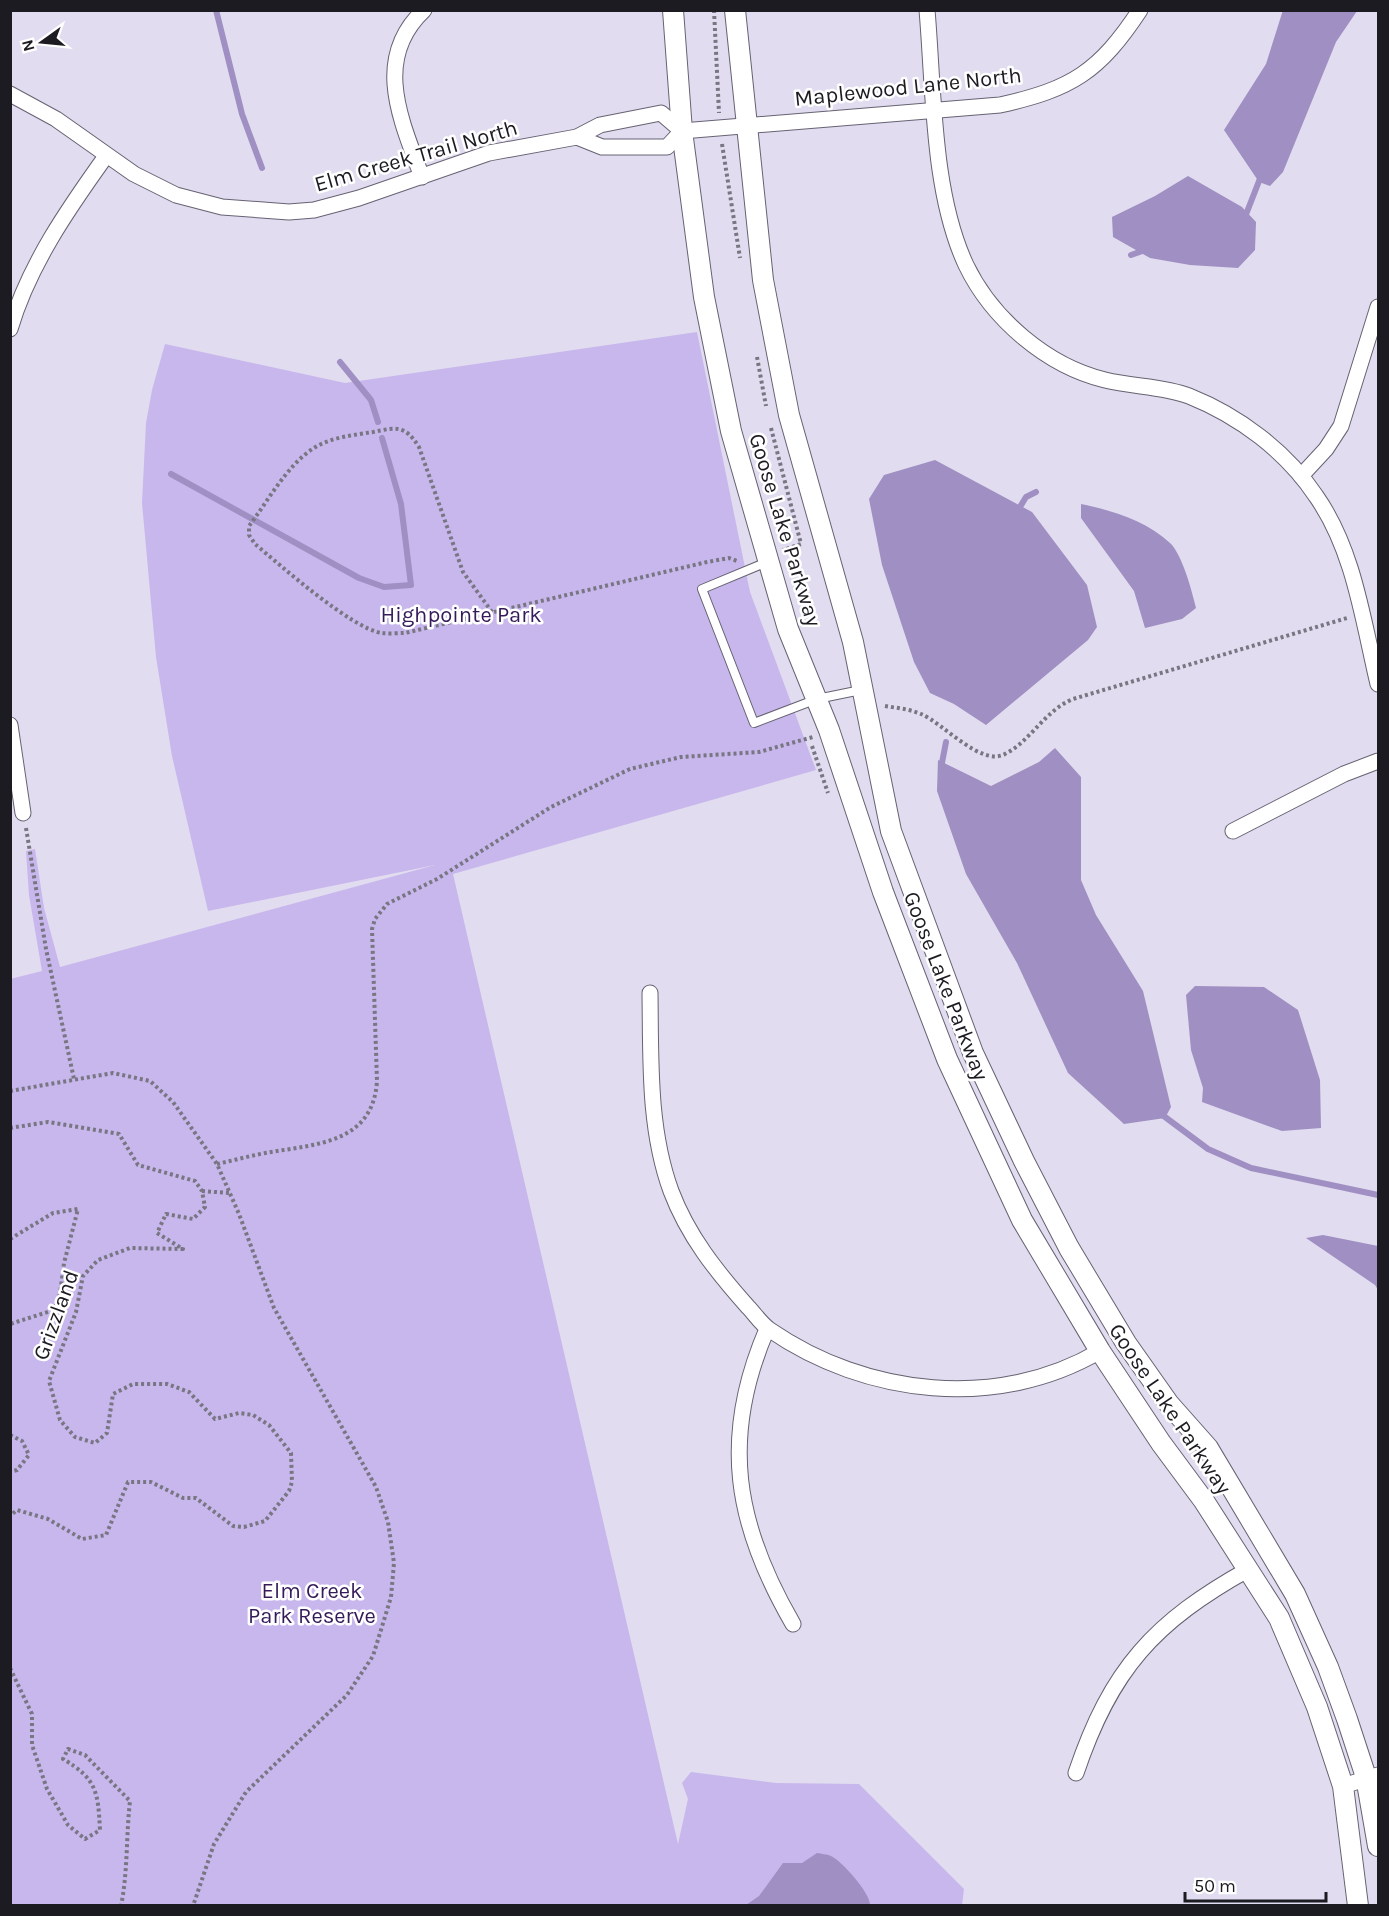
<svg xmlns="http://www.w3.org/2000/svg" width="1389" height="1916" font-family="Karla,sans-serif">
	<rect width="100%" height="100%" fill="#e1dcef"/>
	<polygon fill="#c8b7ec" points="697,332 750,592 816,770 453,874 678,1844 688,1799 682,1783 691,1772 776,1783 859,1784 964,1889 962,1905 11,1906 10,979 42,971 29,895 26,851 35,849 44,908 60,967 435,865 208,911 172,756 156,657 142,503 146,423 152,390 165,344 345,383"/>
	<g fill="#9f8fc2">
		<polygon points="1283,10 1357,11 1336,42 1283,172 1270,186 1259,182 1224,130 1266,64"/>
		<polygon points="1188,176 1242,207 1256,222 1255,250 1238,268 1190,265 1150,258 1113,237 1112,217 1155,196"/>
		<polygon points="935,460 1032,512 1087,585 1097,627 1088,640 986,725 954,704 930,693 914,662 882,565 869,499 884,475"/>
		<path d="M 1081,504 C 1111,510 1147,521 1170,543 C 1182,554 1192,591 1196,608 L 1182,619 L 1145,628 L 1134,591 L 1081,518 Z"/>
		<polygon points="1055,748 1081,777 1081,880 1096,915 1143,991 1171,1107 1165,1118 1124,1124 1068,1073 1017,963 966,874 937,791 938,760 991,786 1039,762"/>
		<polygon points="1195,986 1264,987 1298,1010 1320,1080 1321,1128 1282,1131 1202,1102 1203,1088 1191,1050 1186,995"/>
		<polygon points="1323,1235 1378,1246 1378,1290 1375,1285 1306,1238"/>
		<path d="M 817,1853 C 821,1854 827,1854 831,1856 C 842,1861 871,1894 870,1905 L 746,1905 L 759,1896 L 783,1863 L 802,1863 Z"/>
	</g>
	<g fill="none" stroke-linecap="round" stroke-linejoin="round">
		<g stroke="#9f8fc2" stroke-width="6">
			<polyline points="216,10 242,114 262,168"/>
			<polyline points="1245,217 1261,176"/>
			<polyline points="1131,255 1145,250"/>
			<polyline points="340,362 371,400 378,422"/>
			<polyline points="171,474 359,578 384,587 411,585 401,504 382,438"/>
			<polyline points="1017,512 1026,497 1036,492"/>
			<polyline points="941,768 946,742"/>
			<polyline points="1161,1114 1208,1149 1251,1168 1378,1195"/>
		</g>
		<g stroke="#676272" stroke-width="10">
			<polyline id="service" points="767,562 702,589 754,723 817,699 861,690"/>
		</g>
		<g stroke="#676272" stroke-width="17">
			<g id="minor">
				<path d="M 927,10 C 934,91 932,192 966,265 C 992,319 1047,366 1105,380 C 1133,387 1163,386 1189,396 C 1239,416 1286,451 1316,496 C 1354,550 1363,621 1378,684"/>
				<polyline points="10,94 56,119 134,174 176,195 222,207 289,212 314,210 359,198 489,153 577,137 600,125 661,113 682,131"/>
				<path d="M 682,131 L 1000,105 C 1072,89 1099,72 1140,10"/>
				<polyline points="577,137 602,147 667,147 682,131"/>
				<path d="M 422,177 C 401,120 372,59 424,10"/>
				<path d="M 10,329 C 29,265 68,209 106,156"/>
				<polyline points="1301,476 1326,449 1341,426 1378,307"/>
				<polyline points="10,725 23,813"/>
				<polyline points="1233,831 1344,774 1378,761"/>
				<path d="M 650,993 C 651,1059 648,1128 671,1191 C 688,1236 716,1271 748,1307 C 755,1314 761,1324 770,1330 C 866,1396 998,1411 1100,1351"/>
				<path d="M 767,1329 C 720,1438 735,1524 793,1624"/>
				<path d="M 1076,1773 C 1111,1669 1154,1622 1249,1569"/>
				<polyline points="1343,1786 1378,1775"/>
			</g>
		</g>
		<g stroke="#676272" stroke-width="22">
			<g id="tertiary">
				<polyline points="673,10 682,131 704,297 731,431 788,629 829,730 883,892 947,1059 1022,1220 1100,1351 1161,1443 1204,1501 1279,1618 1317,1707 1343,1786 1358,1906"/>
				<polyline points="735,10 763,280 789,415 853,642 891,831 973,1053 1024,1161 1069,1248 1126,1343 1169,1404 1208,1448 1295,1594 1328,1667 1347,1719 1366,1777 1378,1846"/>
			</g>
		</g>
		<g stroke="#797683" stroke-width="4" stroke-dasharray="3 3" stroke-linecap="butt">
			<polyline points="714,10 719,113"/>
			<polyline points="722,144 740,258"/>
			<polyline points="757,357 766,406"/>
			<polyline points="771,428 801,544 783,550"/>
			<path d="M 492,612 L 463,572 L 419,447 C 405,425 397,427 373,432 C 354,435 331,437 314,448 C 287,465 268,501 249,526 L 249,535 L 255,544 C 280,565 352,629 382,633 C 389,634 398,633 405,633 L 707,562 L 729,558 L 737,561"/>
			<path d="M 885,706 C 897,708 909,709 921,714 C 943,723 981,767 1005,754 C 1031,741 1044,711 1073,699 L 1347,618"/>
			<polyline points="812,746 828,793"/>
			<polyline points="26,828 46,949 74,1079"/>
			<polyline points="10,1091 113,1073 150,1081 173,1102 217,1164 239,1214 274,1308 376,1487 388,1522 394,1563 391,1597 373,1656 347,1695 246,1792 214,1844 193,1906"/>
			<polyline points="10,1128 48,1122 119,1134 138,1165 195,1181 202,1191 205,1207 193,1219 166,1214 157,1233 183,1249 130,1248 98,1260 83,1276 76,1312 49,1381 60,1420 75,1437 95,1443 107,1433 113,1394 133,1384 167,1384 189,1392 215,1419 239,1413 253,1415 269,1425 291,1453 292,1482 289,1491 265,1521 244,1527 233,1526 196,1498 183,1498 151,1482 128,1482 106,1535 82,1539 48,1519 17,1510 10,1516"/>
			<path d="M 217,1164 C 235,1160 253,1155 271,1152 C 319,1144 373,1142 377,1081 L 372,929 L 375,919 L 387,904 L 437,879 L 551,807 L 630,769 L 681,757 L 759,752 L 813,737"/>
			<polyline points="202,1191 229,1193"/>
			<polyline points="10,1239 53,1213 78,1209 64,1263 60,1294 54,1310 10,1324"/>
			<polyline points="10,1435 22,1441 29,1455 17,1470 10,1472"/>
			<path d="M 10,1668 L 32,1714 L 32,1745 L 47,1789 L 68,1825 L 85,1839 L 100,1830 C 98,1792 97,1779 63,1759 L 68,1749 L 85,1755 L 130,1801 C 126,1836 128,1871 121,1906"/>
		</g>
		<use href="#service" stroke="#fff" stroke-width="8"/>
		<use href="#minor" stroke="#fff" stroke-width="15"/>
		<use href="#tertiary" stroke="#fff" stroke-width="20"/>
	</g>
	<g text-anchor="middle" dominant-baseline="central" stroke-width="5" stroke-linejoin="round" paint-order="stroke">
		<g font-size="22" fill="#1d1b22" stroke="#fff">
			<text transform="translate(908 87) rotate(-6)">Maplewood Lane North</text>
			<text transform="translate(416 156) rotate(-16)">Elm Creek Trail North</text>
			<text transform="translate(785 530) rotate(73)">Goose Lake Parkway</text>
			<text transform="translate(946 986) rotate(69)">Goose Lake Parkway</text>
			<text transform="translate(56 1315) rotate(-70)">Grizzland</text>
			<text transform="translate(1170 1409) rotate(56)">Goose Lake Parkway</text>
		</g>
		<g font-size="22" fill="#351b59" stroke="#fff">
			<text x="461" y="615">Highpointe Park</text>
			<text x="312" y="1591">Elm Creek<tspan x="312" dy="25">Park Reserve</tspan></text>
		</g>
	</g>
	<rect width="1389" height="1916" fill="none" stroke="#1d1b22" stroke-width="24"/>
	<g transform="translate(42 42) rotate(255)" stroke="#ffffff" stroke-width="4.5" paint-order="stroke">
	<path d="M0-4.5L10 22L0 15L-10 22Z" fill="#1d1b22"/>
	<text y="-9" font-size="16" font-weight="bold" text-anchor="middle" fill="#1d1b22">N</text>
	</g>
	<path d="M1185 1892v9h141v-9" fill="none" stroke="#1d1b22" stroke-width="3"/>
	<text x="1194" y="1892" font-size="18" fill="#1d1b22" stroke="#ffffff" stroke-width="4.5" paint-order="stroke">50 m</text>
</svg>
